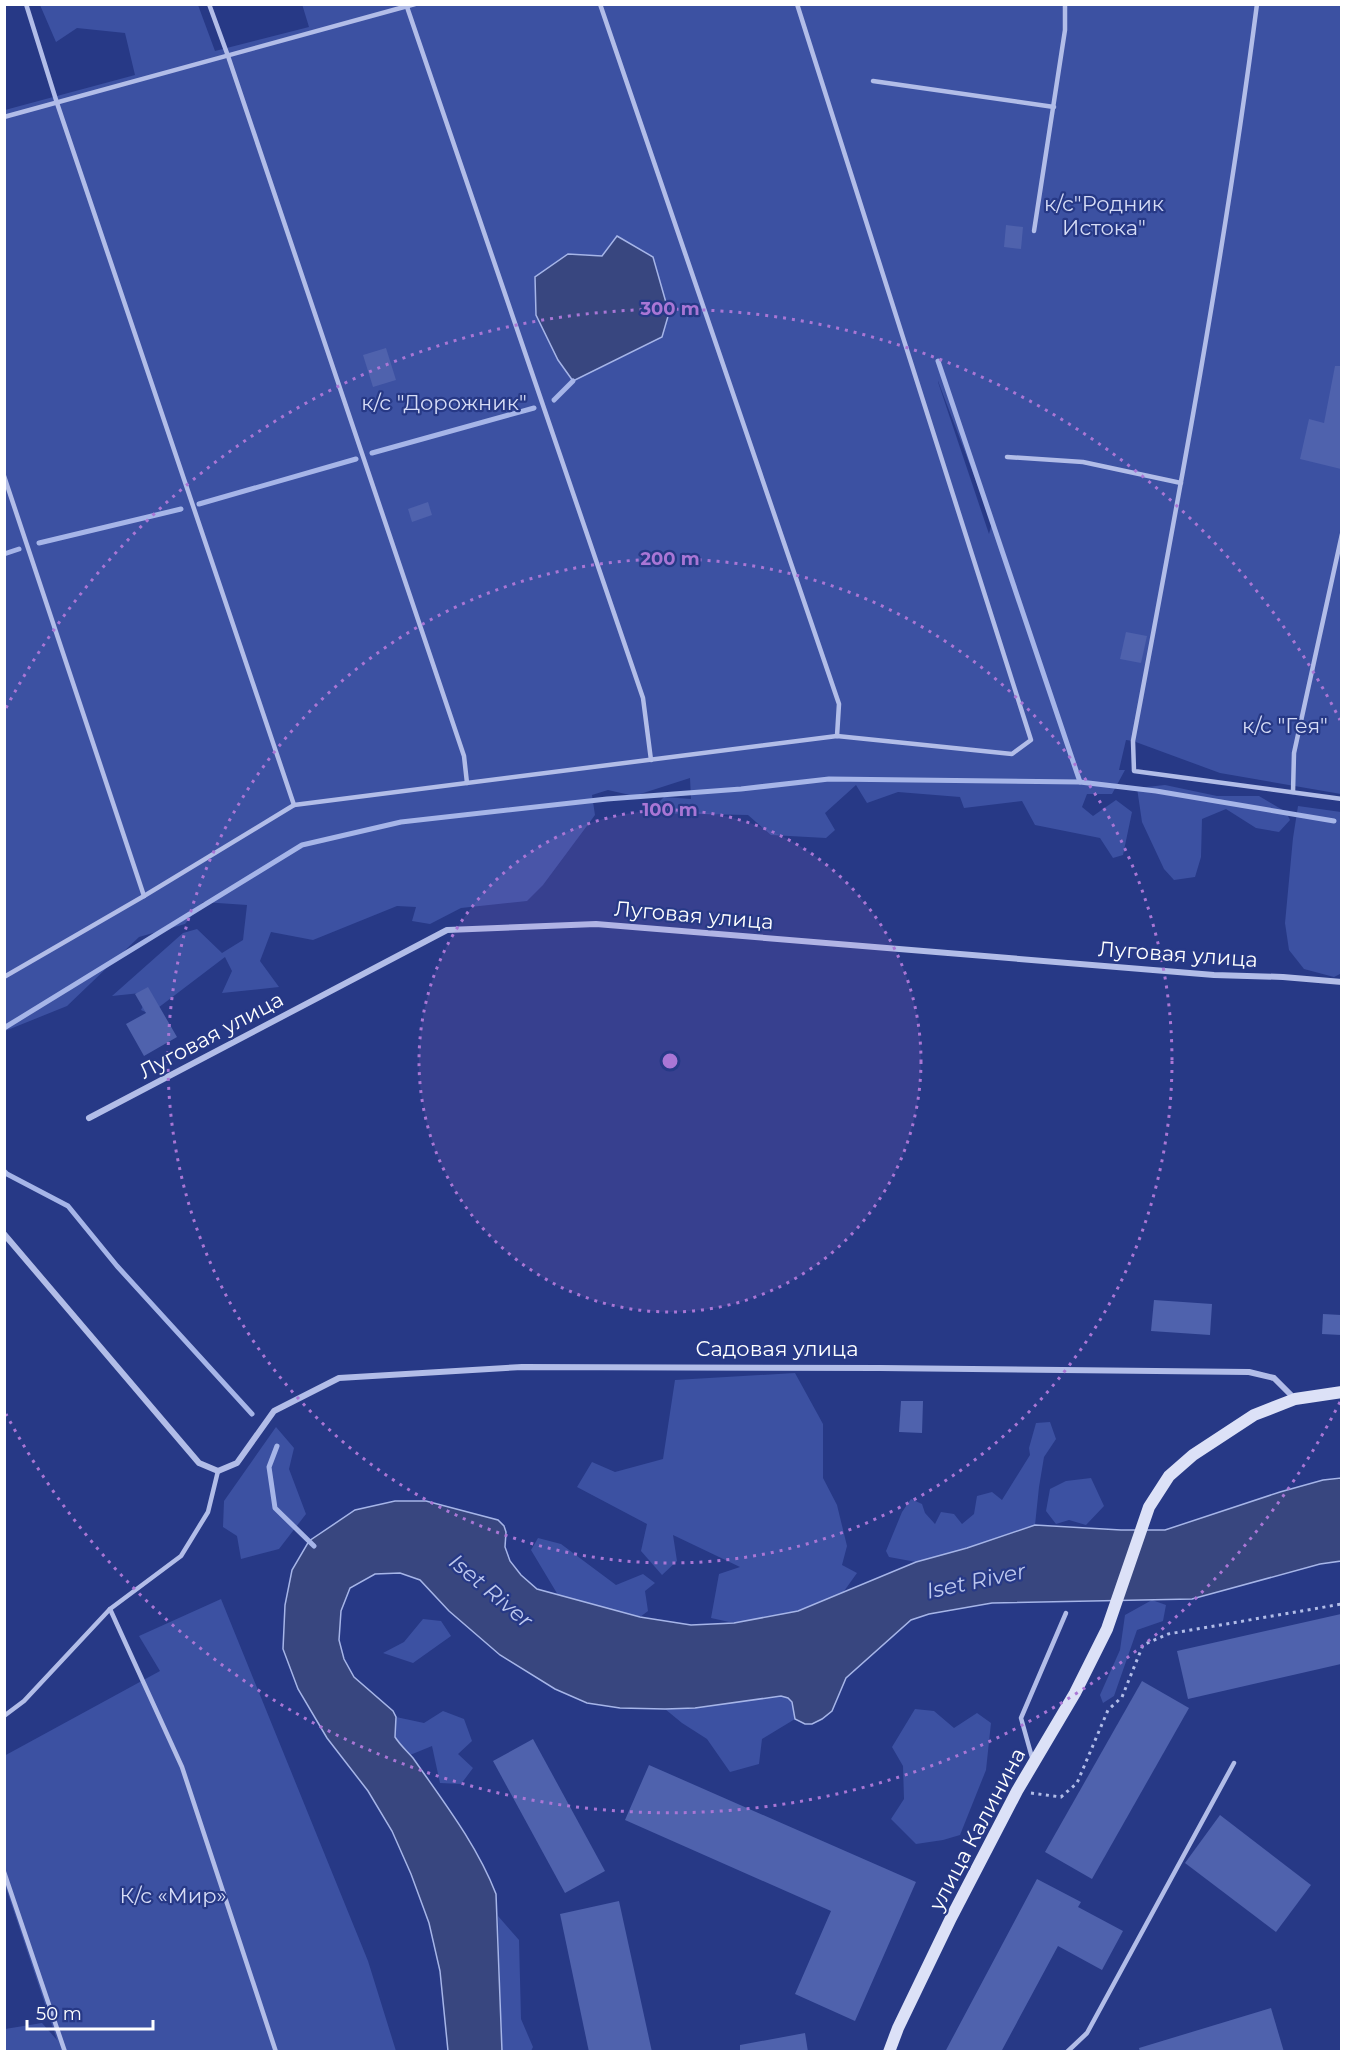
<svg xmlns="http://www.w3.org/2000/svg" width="1346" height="2056" font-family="Montserrat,sans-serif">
	<rect width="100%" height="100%" fill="#273986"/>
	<g fill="#3c51a2" fill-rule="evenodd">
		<path d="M 302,4 L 1341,5 L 1341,794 L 1220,773 L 1133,741 L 1126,740 L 1119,770 L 1125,770 L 1112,794 L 1087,794 L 1082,807 L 1093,816 L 1116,800 L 1132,812 L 1123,855 L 1113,858 L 1100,838 L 1035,825 L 1022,801 L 964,808 L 960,797 L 898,792 L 867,803 L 856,785 L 825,813 L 835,830 L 826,838 L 771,835 L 748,815 L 648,813 L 664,797 L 691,799 L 690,778 L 634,796 L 608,790 L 592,795 L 595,815 L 543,885 L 527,901 L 461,908 L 430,924 L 412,921 L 416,907 L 397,906 L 313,940 L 271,932 L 260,961 L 279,987 L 222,993 L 232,971 L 225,957 L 150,1014 L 141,1010 L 150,992 L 112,996 L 183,933 L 197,929 L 222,953 L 243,940 L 247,905 L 203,902 L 185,924 L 139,937 L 67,1006 L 5,1031 L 5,110 L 135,75 L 125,33 L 77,28 L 56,42 L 40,5 L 198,5 L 215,51 L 309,27 ZM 938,381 L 992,523 L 989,534 L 938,382 Z"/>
		<polygon points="1165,785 1217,796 1259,796 1286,812 1290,820 1279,832 1256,828 1226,809 1202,819 1201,857 1195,877 1174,880 1164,869 1142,822 1137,788"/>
		<polygon points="1298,806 1341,812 1342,973 1334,977 1304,969 1289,950 1285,923 1293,838"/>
		<polygon points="795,1373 823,1424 823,1478 837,1505 847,1546 842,1565 857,1573 842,1594 798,1611 734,1623 711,1618 719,1574 740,1567 673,1535 677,1561 662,1575 641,1551 647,1524 577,1487 592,1462 615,1472 663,1459 675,1380"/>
		<polygon points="1050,1422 1056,1439 1044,1457 1039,1487 1035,1525 967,1548 916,1562 889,1557 886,1551 902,1512 911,1499 922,1504 925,1513 935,1524 941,1512 954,1514 962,1524 974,1514 977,1496 992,1492 1002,1500 1030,1455 1029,1448 1036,1423"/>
		<polygon points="276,1427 294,1448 289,1469 306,1514 279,1549 241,1559 237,1536 223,1527 224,1501"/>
		<polygon points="1091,1478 1104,1506 1086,1525 1069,1520 1056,1524 1046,1511 1050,1489 1066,1481"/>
		<polygon points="538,1538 561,1544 616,1585 643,1574 655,1583 645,1591 648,1611 640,1617 558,1595 531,1550"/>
		<polygon points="221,1599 368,1961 396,2051 5,2051 5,2029 42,2023 57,2040 5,1885 4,1756 160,1671 139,1636"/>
		<polygon points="1152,1600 1166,1605 1163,1621 1137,1630 1114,1696 1103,1703 1100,1695 1120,1650 1125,1615"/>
		<polygon points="423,1619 441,1621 451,1636 413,1663 383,1653 404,1642"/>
		<polygon points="781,1696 788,1698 792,1702 795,1719 762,1739 759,1764 730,1772 707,1739 682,1723 665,1709 695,1708"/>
		<polygon points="915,1709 934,1711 954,1728 977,1713 991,1723 986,1770 960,1835 943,1840 916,1844 891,1819 904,1799 903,1766 892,1747"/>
		<polygon points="443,1711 464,1719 472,1741 458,1754 473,1768 461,1784 440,1783 432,1746 410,1755 395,1737 396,1717 424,1723"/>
		<polygon points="498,1916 519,1940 521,2019 533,2047 531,2051 502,2051"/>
	</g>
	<g fill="#38467f" stroke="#a6b5e8" stroke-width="1.5">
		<polygon points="617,236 653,257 669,313 662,337 573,381 558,360 536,315 535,277 568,254 602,256"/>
		<path d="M 1341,1478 L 1341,1561 L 1320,1564 L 1192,1599 L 992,1603 L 929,1614 L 911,1620 L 846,1678 L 832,1711 L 822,1719 L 812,1724 L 805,1724 L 795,1719 L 792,1702 L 788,1698 L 781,1696 L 695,1708 L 665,1709 L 620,1708 L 587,1703 L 555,1689 L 500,1655 L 449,1611 L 420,1580 L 400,1573 L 375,1574 L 350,1588 L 341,1611 L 339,1640 L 344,1659 L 354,1677 L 393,1711 L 396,1717 L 395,1737 C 400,1745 407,1751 413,1758 C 443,1801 477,1845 496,1894 L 502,2051 L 448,2051 L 440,1971 L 429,1923 L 411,1874 L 392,1831 L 368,1791 L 327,1738 L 298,1689 L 283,1649 L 285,1605 L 292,1570 L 309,1541 L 355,1510 L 395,1501 L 426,1501 L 498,1520 L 504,1526 L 506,1532 L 505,1547 L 510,1561 L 521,1575 L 537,1589 L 640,1617 L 691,1625 L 734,1623 L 798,1611 L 916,1562 L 967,1548 L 1035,1525 L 1121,1530 L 1165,1530 L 1280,1492 L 1323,1480 Z"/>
	</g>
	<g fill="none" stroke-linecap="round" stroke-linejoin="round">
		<g stroke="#a6b5e8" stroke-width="5">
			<polyline points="938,361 1080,782"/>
			<polyline points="554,400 573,381"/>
			<polyline points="372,453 534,408"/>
			<polyline points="199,504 356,459"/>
			<polyline points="39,543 181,509"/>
			<polyline points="4,554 19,549"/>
			<polyline points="4,1028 302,845 401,822 607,799 741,789 829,779 1080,782 1156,791 1334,821"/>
			<polyline points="4,1171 7,1174 68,1206 117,1266 252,1414"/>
			<polyline points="277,1446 269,1467 275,1508 314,1546"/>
		</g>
	</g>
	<g fill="#4f62ad">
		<polygon points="1006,225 1023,227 1021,249 1004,247"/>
		<polygon points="386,348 396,380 373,387 363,355"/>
		<polygon points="1335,366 1341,366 1341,469 1300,459 1309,419 1324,423"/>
		<polygon points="428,502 432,515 412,522 408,509"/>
		<polygon points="1126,632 1147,636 1141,663 1120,659"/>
		<polygon points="148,987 177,1037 144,1056 126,1024 146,1013 135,994"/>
		<polygon points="1154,1300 1212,1304 1210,1335 1151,1331"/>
		<polygon points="1323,1314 1341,1315 1341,1335 1322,1334"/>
		<polygon points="901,1401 923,1401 922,1433 899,1432"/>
		<polygon points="1341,1614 1341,1664 1188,1699 1177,1651"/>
		<polygon points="1142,1681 1189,1708 1092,1879 1045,1852"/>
		<polygon points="533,1739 605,1871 565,1893 493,1761"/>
		<polygon points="649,1765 916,1882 855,2021 795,1994 831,1911 625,1820"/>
		<polygon points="1220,1815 1311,1885 1276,1932 1185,1863"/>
		<polygon points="1037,1879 1081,1902 1078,1907 1123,1931 1102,1970 1058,1946 1001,2052 945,2052"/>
		<polygon points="619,1901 652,2052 589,2052 560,1914"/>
		<polygon points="1271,2008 1284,2052 1140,2052 1139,2048"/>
		<polygon points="805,2033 808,2052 740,2052 740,2045"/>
	</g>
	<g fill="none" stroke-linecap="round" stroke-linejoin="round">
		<polyline stroke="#b2bde8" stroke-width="3" stroke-dasharray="3 4.5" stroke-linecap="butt" points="1031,1793 1061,1797 1077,1783 1108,1710 1122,1697 1143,1645 1168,1634 1342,1604"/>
		<g stroke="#b2bde8" stroke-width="4.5">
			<polyline points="26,4 57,103 294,805"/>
			<polyline points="209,4 228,56 464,756 467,783"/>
			<polyline points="406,4 643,698 651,760"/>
			<polyline points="600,4 839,704 837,736"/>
			<path d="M 1257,4 C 1225,251 1179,496 1133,741 L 1134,771 L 1342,799"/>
			<polyline points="873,81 1054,107"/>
			<polyline points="4,117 415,4"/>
			<polyline points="1034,231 1065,30 1065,4"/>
			<polyline points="1007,457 1083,462 1181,483"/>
			<polyline points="4,476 144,896"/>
			<polyline points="1293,792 1294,753 1342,534"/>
			<polyline points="4,977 144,896 294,805 837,736 1012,754 1031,740 797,4"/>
			<polyline points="110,1609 182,1767 276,2052"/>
			<polyline points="4,1716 24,1701 110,1609 181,1556 208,1512 218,1471"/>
			<polyline points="1033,1761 1021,1718 1066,1613"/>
			<polyline points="4,1872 65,2052"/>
			<polyline points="1067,2052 1087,2033 1234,1763"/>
		</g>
		<g stroke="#b2bde8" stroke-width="6">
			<polyline points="89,1118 447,930 596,924 1214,975 1283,977 1342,982"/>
			<polyline points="4,1234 199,1463 218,1471 237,1463 274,1411 339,1378 522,1367 880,1368 1249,1372 1274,1378 1295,1399"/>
		</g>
		<polyline stroke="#dce1f7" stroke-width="12" points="889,2052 898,2028 951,1918 1017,1791 1075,1693 1107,1629 1149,1507 1169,1476 1193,1455 1254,1415 1295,1399 1342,1392"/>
	</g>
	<circle cx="670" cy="1061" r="251" fill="#a976d5" fill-opacity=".12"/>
	<g fill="none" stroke="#a976d5" stroke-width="3" stroke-dasharray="3 6">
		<circle cx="670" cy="1061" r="251"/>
		<circle cx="670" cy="1061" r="502"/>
		<path d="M1340 1402A752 752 0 0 1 6 1414M6 708A752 752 0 0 1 1340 720"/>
	</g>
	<g text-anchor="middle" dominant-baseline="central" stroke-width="4.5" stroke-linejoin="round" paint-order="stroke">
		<g font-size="21" fill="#d6dcf6" stroke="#273986">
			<text x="1104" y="203">к/с"Родник<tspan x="1104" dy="24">Истока"</tspan></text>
			<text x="444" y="402">к/с "Дорожник"</text>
			<text x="1285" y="725">к/с "Гея"</text>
			<text x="173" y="1895">К/с «Мир»</text>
		</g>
		<g font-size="21" fill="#fff" stroke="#273986">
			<text transform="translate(694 915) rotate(5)">Луговая улица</text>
			<text transform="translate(1178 954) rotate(4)">Луговая улица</text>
			<text transform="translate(211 1035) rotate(-28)">Луговая улица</text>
			<text x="777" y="1348">Садовая улица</text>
			<text transform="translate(977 1829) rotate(-62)">улица Калинина</text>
		</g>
		<g font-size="22" font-style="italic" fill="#bdc8ef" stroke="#273986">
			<text transform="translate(976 1581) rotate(-12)">Iset River</text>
			<text transform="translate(491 1591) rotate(40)">Iset River</text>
		</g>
	</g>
	<circle cx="670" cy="1061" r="9" fill="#a976d5" stroke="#273986" stroke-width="3"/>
	<g font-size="18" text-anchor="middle" font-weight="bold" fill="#a976d5" stroke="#273986" stroke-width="4.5" stroke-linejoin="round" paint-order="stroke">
		<text x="670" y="315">300 m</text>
		<text x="670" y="565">200 m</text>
		<text x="670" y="816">100 m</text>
	</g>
	<rect width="1346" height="2056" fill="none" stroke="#ffffff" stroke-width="12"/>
	<path d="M27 2020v9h126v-9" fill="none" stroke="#ffffff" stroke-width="3"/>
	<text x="36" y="2020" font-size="18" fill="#ffffff" stroke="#273986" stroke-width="4.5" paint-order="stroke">50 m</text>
</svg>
